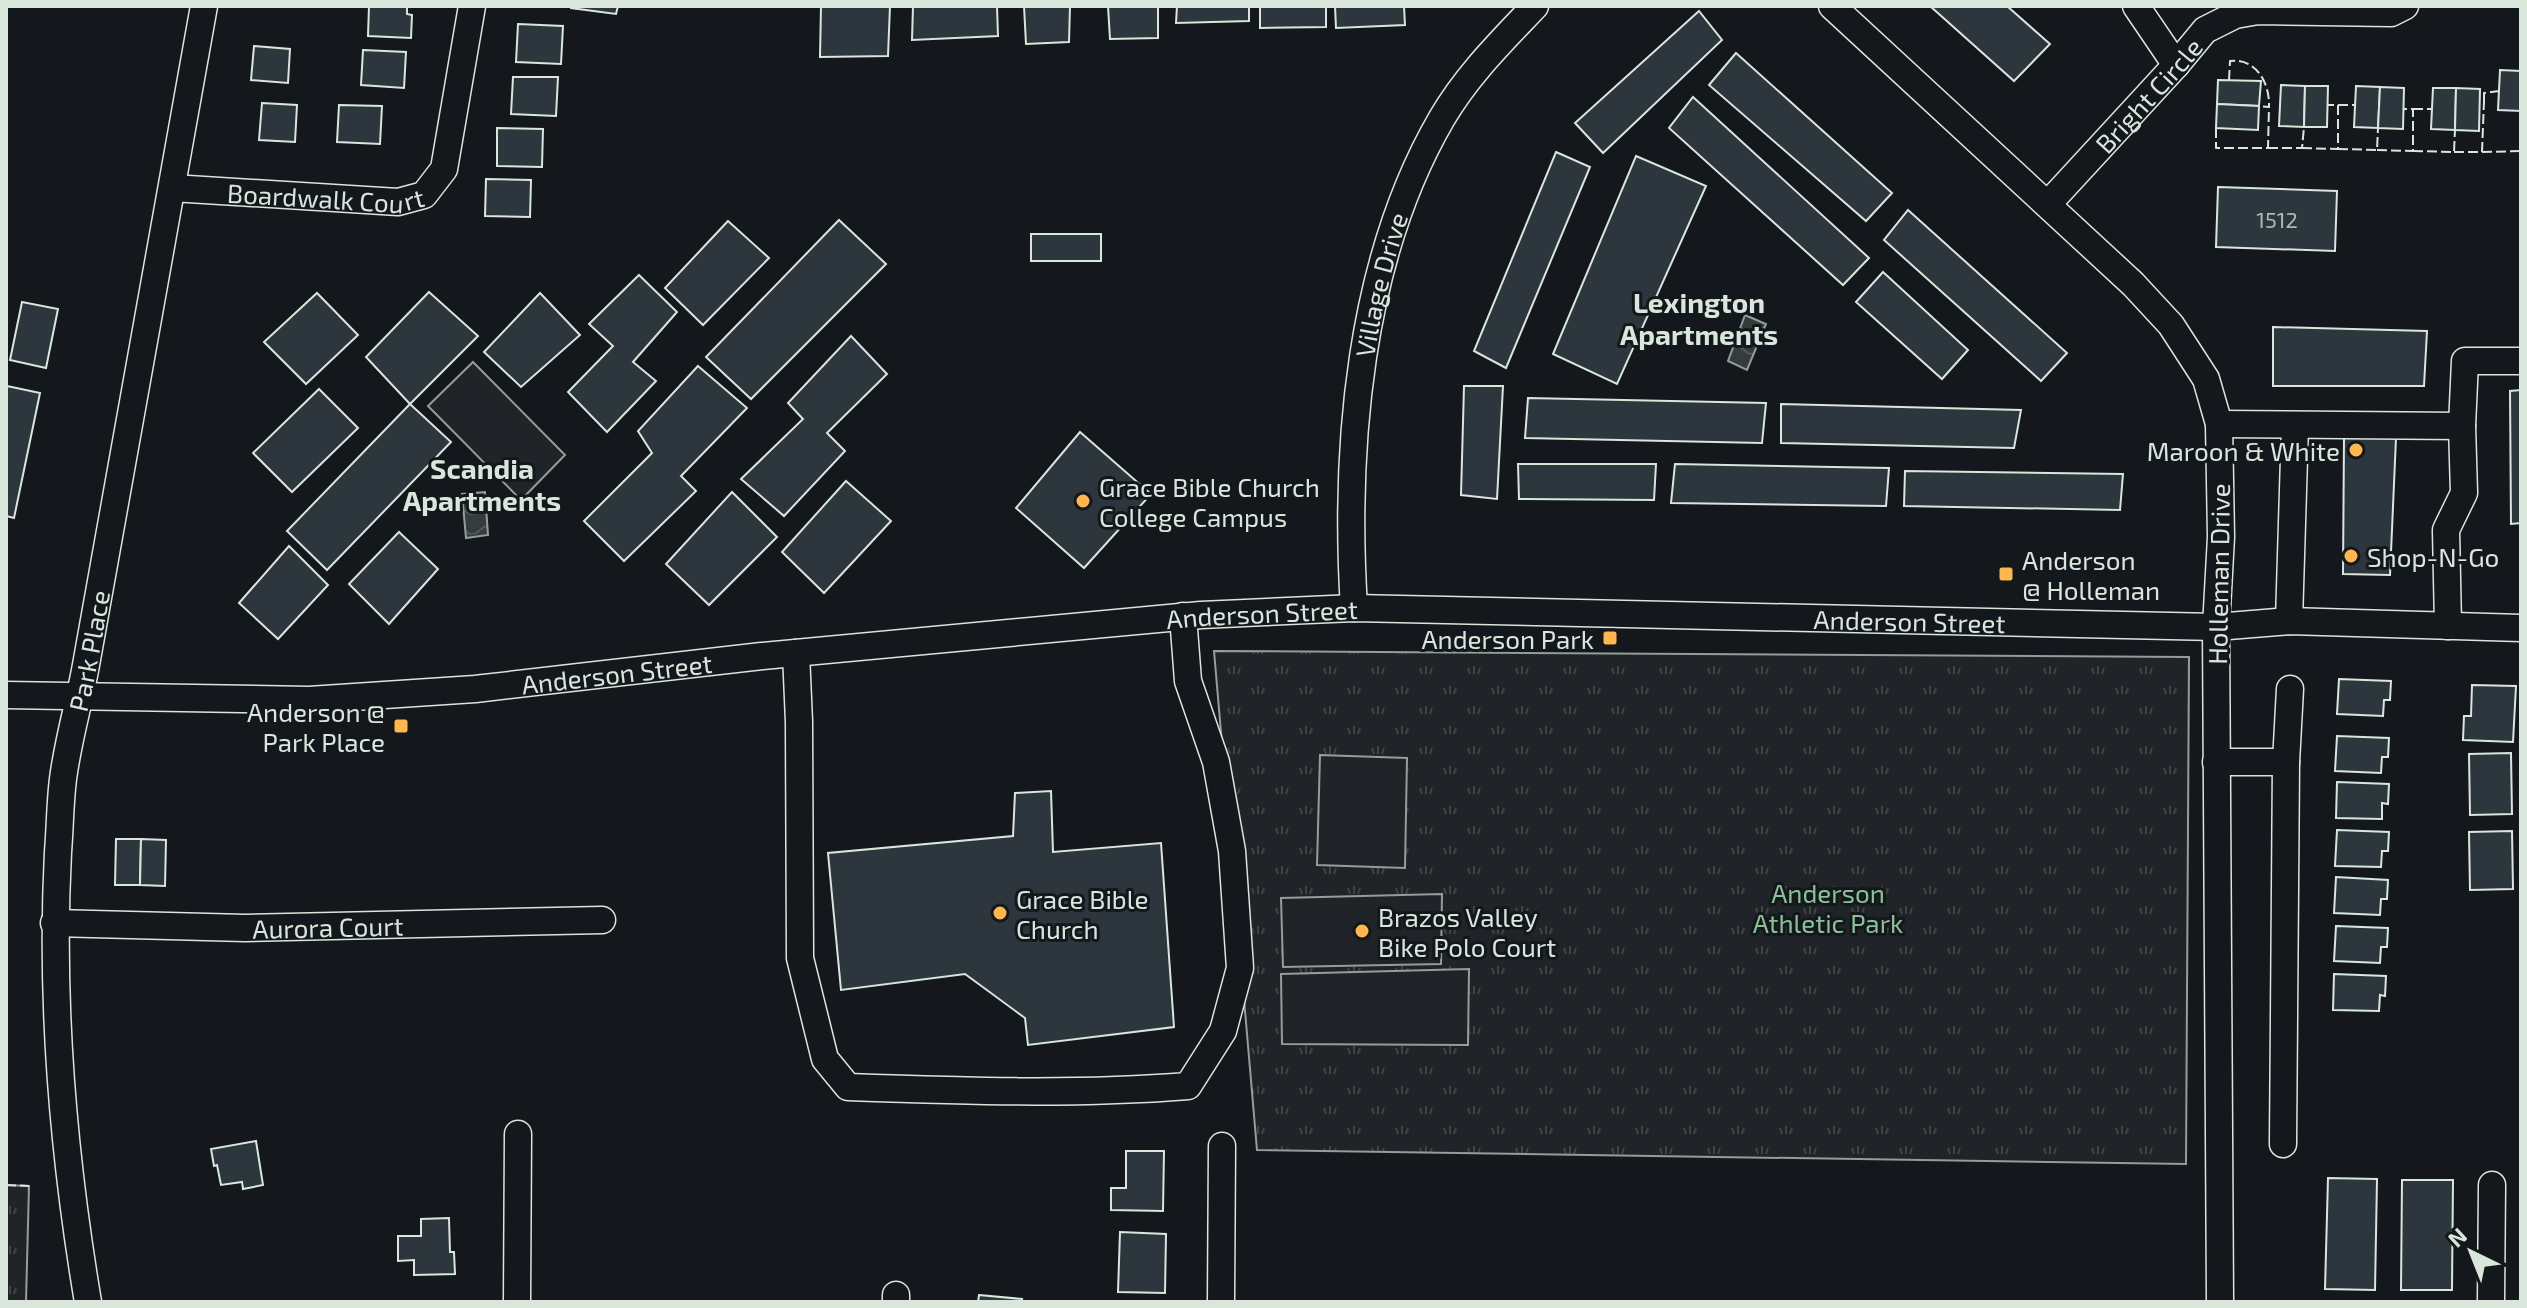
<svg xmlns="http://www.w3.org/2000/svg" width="2527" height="1308" font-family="'Exo 2',sans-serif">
	<defs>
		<pattern id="grass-tufts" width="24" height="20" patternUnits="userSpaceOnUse" patternTransform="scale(2)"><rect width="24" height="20" fill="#202428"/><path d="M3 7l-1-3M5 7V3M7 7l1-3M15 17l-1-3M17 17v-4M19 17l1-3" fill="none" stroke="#404447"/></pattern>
		<pattern id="water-waves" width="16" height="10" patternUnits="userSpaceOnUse" patternTransform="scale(2)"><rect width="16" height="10" fill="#363b3e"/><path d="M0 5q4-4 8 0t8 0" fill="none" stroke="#525759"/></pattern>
	</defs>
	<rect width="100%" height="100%" fill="#14181c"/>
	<g fill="url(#grass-tufts)" stroke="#939e99" stroke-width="2">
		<polygon points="1214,651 2189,657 2186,1164 1257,1150"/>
		<polygon points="6,1185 29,1186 26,1302 6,1302"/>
	</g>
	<g fill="#202428" stroke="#939e99" stroke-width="2">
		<polygon points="473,362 565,455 521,500 428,406"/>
		<polygon points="1320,755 1407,758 1405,868 1317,865"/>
		<polygon points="1442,894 1441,964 1283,967 1281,898"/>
		<polygon points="1469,969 1468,1045 1282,1044 1281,974"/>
	</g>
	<g fill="url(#water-waves)" stroke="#939e99" stroke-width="2">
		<polygon points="1745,315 1766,324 1747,370 1728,361"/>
		<polygon points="485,492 488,535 466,538 462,494"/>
	</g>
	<g fill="#2c363c" stroke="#d8e6dc" stroke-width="2">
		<polygon points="369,6 407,6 407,14 412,15 411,38 368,36"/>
		<polygon points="571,6 618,6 616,14 571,8"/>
		<polygon points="821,6 890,6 888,56 820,57"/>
		<polygon points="913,6 997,6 998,36 912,40"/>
		<polygon points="1024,6 1070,6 1069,42 1026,44"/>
		<polygon points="1108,6 1158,6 1158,38 1110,39"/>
		<polygon points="1177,6 1249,6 1249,21 1176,23"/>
		<polygon points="1260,6 1326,6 1326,27 1260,28"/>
		<polygon points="1335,6 1404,6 1405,25 1336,28"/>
		<polygon points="1930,6 2007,6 2050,44 2014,81"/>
		<polygon points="1699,11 1722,40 1603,153 1575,123"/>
		<polygon points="518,24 563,26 561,64 516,62"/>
		<polygon points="254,46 290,49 288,83 251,80"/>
		<polygon points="363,50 406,52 404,88 361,85"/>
		<polygon points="1736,53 1892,193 1866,221 1709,85"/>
		<polygon points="2500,70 2521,71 2521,111 2498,110"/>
		<polygon points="513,77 558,77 556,116 511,114"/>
		<polygon points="2218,80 2261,81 2259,106 2217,104"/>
		<polygon points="2281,85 2305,86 2304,127 2279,126"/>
		<polygon points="2305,86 2328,86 2327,127 2304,127"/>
		<polygon points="2356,86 2380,87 2378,128 2354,127"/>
		<polygon points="2380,87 2404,88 2403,129 2378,128"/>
		<polygon points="2433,88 2456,88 2455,130 2431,129"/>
		<polygon points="2456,88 2480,89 2479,131 2455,130"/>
		<polygon points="1693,97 1869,258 1843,285 1669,128"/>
		<polygon points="262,103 297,105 295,142 259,140"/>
		<polygon points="2217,104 2259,106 2258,130 2216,128"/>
		<polygon points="339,105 382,106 380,144 337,142"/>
		<polygon points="497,128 543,129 542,167 497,166"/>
		<polygon points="1556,152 1590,167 1506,368 1474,351"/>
		<polygon points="1636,156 1706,186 1617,384 1553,354"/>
		<polygon points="486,179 531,180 530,217 485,216"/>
		<polygon points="2218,187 2337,191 2335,251 2216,247"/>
		<polygon points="1908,210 2067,353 2041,381 1884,240"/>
		<polygon points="839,220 886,264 751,399 706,357"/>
		<polygon points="728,221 769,258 703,325 665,288"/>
		<rect x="1031" y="234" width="70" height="27"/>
		<polygon points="1883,272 1968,350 1942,379 1856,302"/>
		<polygon points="639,275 677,312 633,362 656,381 607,432 568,392 613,346 589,324"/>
		<polygon points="429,292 478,336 410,404 366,357"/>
		<polygon points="317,293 358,335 306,384 264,342"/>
		<polygon points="540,293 580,335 521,387 484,352"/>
		<polygon points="22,302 58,309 46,368 10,360"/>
		<polygon points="2273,327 2427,331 2424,386 2273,386"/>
		<polygon points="851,336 887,374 827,433 845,451 784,516 741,479 803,419 788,403"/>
		<polygon points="698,366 747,408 681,476 696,491 624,561 584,521 652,453 638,431"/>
		<polygon points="7,386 40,393 14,518 6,516"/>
		<polygon points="1464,386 1503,386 1497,499 1461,495"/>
		<polygon points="319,389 358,428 292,492 253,453"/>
		<polygon points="2521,390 2521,523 2511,524 2510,391"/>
		<polygon points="1528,398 1766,403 1762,443 1525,438"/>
		<polygon points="410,404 451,442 327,570 287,531"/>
		<polygon points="1781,404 2021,410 2014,448 1781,443"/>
		<polygon points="1080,432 1151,494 1084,568 1016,508"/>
		<polygon points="2344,438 2396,438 2390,575 2343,574"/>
		<polygon points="1518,464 1656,464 1654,500 1519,499"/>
		<polygon points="1675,464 1889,468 1886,506 1671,503"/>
		<polygon points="1905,471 2123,474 2120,510 1904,506"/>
		<polygon points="846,481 891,521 824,593 782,552"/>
		<polygon points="732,492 777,537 709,605 666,564"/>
		<polygon points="399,532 438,569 389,624 349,584"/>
		<polygon points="289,546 328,585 278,639 239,603"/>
		<polygon points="2339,679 2391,681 2390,700 2384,700 2383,716 2337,714"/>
		<polygon points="2472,685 2516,686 2513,742 2463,740 2464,716 2471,716"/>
		<polygon points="2337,736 2389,738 2388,757 2382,757 2381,773 2335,771"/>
		<polygon points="2511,753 2512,814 2470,815 2469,754"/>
		<polygon points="2337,782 2389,784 2388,804 2382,803 2382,819 2336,818"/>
		<polygon points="1051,791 1053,852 1161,843 1174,1027 1028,1045 1025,1018 965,974 841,990 828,853 1013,836 1015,793"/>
		<polygon points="2337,830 2389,832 2388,851 2382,851 2381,867 2335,866"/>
		<polygon points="2512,831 2513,889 2470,890 2469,832"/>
		<polygon points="116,839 141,839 140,885 115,885"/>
		<polygon points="141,839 166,840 165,886 140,885"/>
		<polygon points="2336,877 2388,880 2387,899 2381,899 2380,915 2334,913"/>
		<polygon points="2336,926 2388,928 2387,947 2381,947 2380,963 2334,961"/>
		<polygon points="2334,974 2386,976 2385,996 2380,995 2379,1011 2333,1010"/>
		<polygon points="256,1141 263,1185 243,1189 242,1182 221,1185 217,1165 214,1166 211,1149"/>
		<polygon points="1126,1151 1164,1151 1163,1211 1111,1210 1111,1188 1126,1188"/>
		<polygon points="2328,1178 2377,1179 2375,1290 2325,1289"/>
		<polygon points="2402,1180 2453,1180 2452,1290 2401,1290"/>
		<polygon points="449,1218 450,1252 454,1252 455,1274 414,1275 414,1260 398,1261 398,1236 421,1236 421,1219"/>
		<polygon points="1120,1232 1166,1234 1165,1293 1118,1292"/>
		<polygon points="979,1295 1022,1299 1021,1302 978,1302"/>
	</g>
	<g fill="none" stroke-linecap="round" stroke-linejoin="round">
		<g stroke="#d8e6dc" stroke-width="29">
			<g id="minor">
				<polyline points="1832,6 2133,284 2171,325 2206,379 2219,424 2221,537 2216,627 2220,1302"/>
				<polyline points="2136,6 2176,65"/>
				<path id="s1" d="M 172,188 L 398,202 L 424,195 L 444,169 L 472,6"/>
				<path id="s2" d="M 2048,204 L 2176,65 L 2205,30 L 2235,15 L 2258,11 L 2391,13 L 2405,6"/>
				<polyline points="2219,424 2462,426"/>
				<path id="s3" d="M 1354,608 C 1344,448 1359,260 1442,118 C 1467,75 1502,41 1535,6"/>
				<polyline points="2289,621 2295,425"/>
				<polyline points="2448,626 2446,530 2464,493 2462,426 2465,361 2521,361"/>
				<path d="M 796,653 L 799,722 L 800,958 L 825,1059 L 848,1087 C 961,1091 1075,1095 1188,1086 L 1223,1031 L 1240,968 L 1232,851 L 1216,762 L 1188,681 L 1183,616"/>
				<path id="s4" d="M 6,695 L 309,700 L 475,689 L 762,656 L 1201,615 L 1354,608 L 2216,627 L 2289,621 L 2521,628"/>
				<polyline points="2216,762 2286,762"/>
				<path id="s5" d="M 54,923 L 245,928 L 602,920"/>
				<polyline points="2283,1144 2286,762 2290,689"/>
				<path id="s6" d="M 88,1302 C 63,1153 50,1003 58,852 C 60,828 60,803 63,779 C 68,740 79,704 86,665 L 204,6"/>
				<polyline points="517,1302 518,1134"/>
				<polyline points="896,1302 896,1295"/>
				<polyline points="1221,1302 1222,1146"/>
				<polyline points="2491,1302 2492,1185"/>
			</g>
		</g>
		<use href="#minor" stroke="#14181c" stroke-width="26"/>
		<g stroke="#d8e6dc" stroke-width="2" stroke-dasharray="10 4" stroke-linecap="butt">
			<path d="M 2229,80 L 2230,61 C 2257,58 2270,84 2269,107 L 2259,106"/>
			<polyline points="2484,101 2484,93 2499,91"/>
			<polyline points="2338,105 2355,105"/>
			<polyline points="2413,109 2432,109"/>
			<polyline points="2216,128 2216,148 2268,148 2269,107"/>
			<polyline points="2268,148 2302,148 2304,127"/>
			<polyline points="2302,148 2338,149 2338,105 2328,105"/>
			<polyline points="2338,149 2377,150 2378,128"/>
			<polyline points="2377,150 2413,151 2413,109 2404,109"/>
			<polyline points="2413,151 2454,152 2455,130"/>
			<polyline points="2454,152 2482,152 2484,101 2480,101"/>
			<polyline points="2482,152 2521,151"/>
			<polyline points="6,1185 29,1186"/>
		</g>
	</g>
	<g fill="#ffb74d" stroke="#14181c" stroke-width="3">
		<circle cx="2356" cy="450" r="8"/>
		<circle cx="1083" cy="501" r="8"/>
		<circle cx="2351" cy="556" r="8"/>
		<rect x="1998" y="566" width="16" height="16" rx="4"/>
		<rect x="1602" y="630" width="16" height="16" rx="4"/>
		<rect x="393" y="718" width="16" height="16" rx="4"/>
		<circle cx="1000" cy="913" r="8"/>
		<circle cx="1362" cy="931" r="8"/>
	</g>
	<g text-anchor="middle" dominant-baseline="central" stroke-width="6" stroke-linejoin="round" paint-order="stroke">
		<g font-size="22" fill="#adbab4">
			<text x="2277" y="219">1512</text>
		</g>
		<g font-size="26" fill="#d8e6dc" stroke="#14181c">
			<text stroke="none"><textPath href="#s2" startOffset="148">Bright Circle</textPath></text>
			<text stroke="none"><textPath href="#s1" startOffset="154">Boardwalk Court</textPath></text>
			<text stroke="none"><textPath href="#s3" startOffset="326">Village Drive</textPath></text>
			<text transform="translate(2218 574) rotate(-89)">Holleman Drive</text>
			<text stroke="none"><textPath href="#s4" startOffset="1260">Anderson Street</textPath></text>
			<text stroke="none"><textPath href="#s4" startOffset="1908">Anderson Street</textPath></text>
			<text stroke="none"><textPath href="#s6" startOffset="656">Park Place</textPath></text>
			<text stroke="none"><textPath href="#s4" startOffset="612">Anderson Street</textPath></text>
			<text stroke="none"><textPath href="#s5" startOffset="274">Aurora Court</textPath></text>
		</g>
		<g font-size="26" fill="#d8e6dc" stroke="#14181c" text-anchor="start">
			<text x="2340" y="450" text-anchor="end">Maroon &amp; White</text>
			<text x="1099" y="486">Grace Bible Church<tspan x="1099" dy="30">College Campus</tspan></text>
			<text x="2367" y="556">Shop-N-Go</text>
			<text x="2022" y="559">Anderson<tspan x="2022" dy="30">@ Holleman</tspan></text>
			<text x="1594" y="638" text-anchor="end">Anderson Park</text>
			<text x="385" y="711" text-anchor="end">Anderson @<tspan x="385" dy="30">Park Place</tspan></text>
			<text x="1016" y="898">Grace Bible<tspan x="1016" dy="30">Church</tspan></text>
			<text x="1378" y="916">Brazos Valley<tspan x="1378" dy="30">Bike Polo Court</tspan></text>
		</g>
		<g font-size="26" fill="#8ac095" stroke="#14181c">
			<text x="1828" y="892">Anderson<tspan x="1828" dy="30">Athletic Park</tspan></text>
		</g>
		<g font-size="28" font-weight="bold" fill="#d8e6dc" stroke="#14181c">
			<text x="1699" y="302">Lexington<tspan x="1699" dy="32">Apartments</tspan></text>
			<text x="482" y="468">Scandia<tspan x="482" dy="32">Apartments</tspan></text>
		</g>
	</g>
	<rect width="2527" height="1308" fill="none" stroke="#d8e6dc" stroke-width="16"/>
	<g transform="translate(2471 1252) rotate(317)" stroke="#14181c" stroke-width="6" paint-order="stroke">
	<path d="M0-6L14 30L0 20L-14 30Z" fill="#d8e6dc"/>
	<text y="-12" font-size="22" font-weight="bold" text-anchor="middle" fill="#d8e6dc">N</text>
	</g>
</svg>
